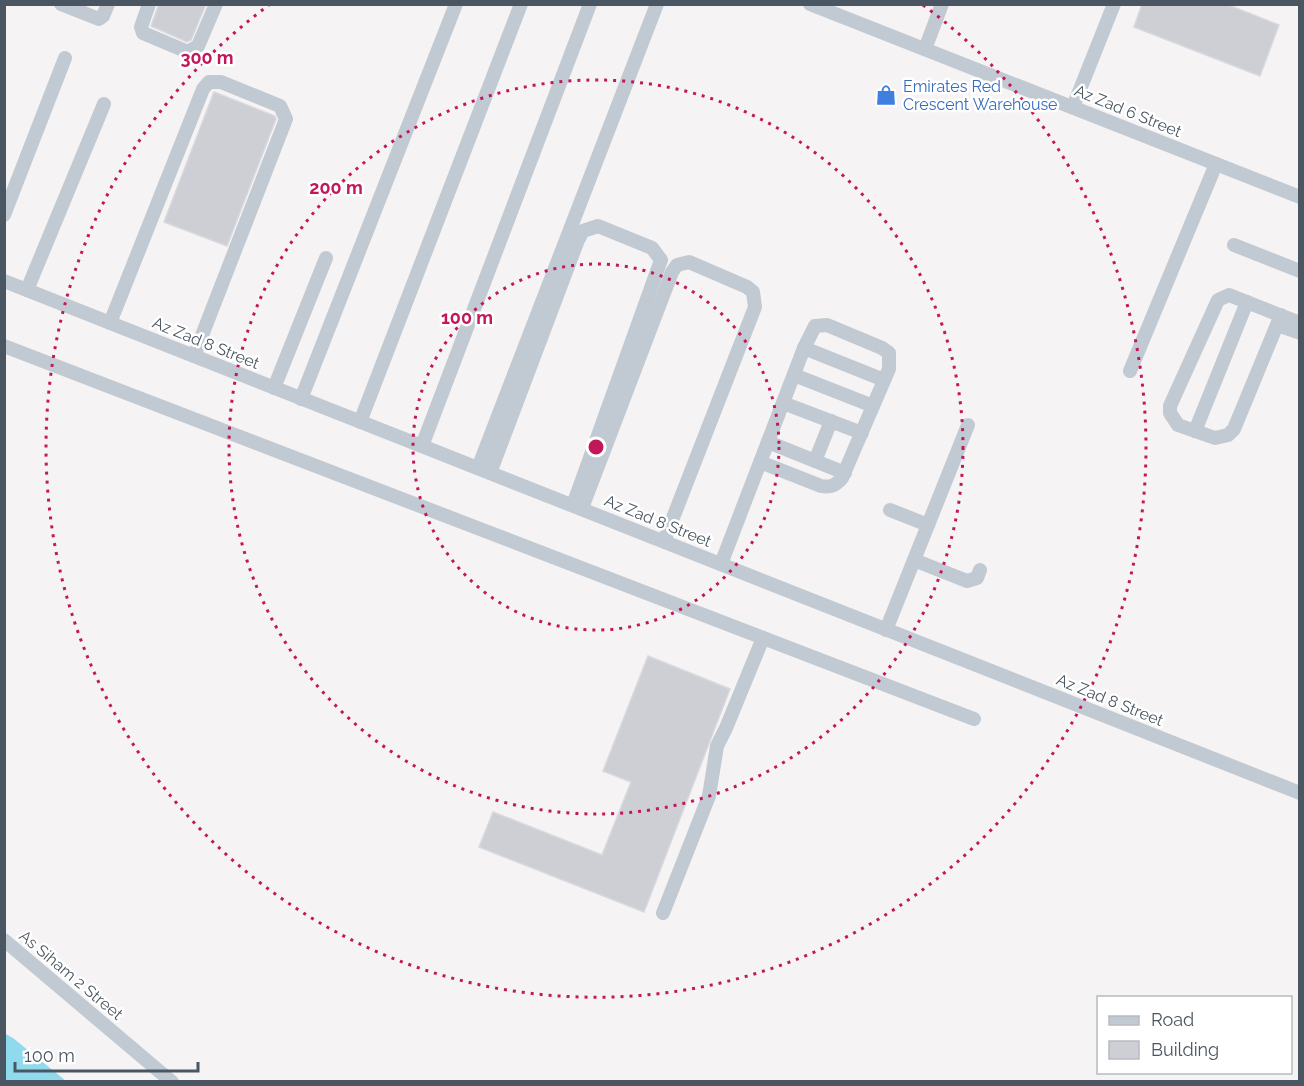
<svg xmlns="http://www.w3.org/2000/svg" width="1304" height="1086" font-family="Raleway,sans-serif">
	<rect width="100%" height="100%" fill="#f5f3f3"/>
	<polygon fill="#90daee" points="4,1033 13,1038 66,1081 5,1081"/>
	<g fill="#cdcfd5" stroke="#d7d9de" stroke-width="1.5">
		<polygon points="159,4 206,4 191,40 187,42 151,26"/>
		<polygon points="1142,4 1226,4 1279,25 1260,76 1134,27"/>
		<polygon points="214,92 275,116 276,119 227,246 164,222"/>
		<polygon points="648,656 730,689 644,912 479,847 493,812 602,855 631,782 603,771"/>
	</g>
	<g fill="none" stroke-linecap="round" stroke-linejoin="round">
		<g stroke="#c1cad2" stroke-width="14">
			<polyline points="61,4 99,19 103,16 108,4"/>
			<polyline points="149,4 141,27 143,33 188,52 198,46 216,4"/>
			<polyline points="810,4 1300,197"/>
			<polyline points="925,49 942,4"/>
			<polyline points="1073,107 1114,4"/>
			<polyline points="4,215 65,58"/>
			<polyline points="1234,245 1300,271"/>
			<polyline points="4,281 1300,793"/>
			<polyline points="27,290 104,104"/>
			<polyline points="1281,315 1234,429 1228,435 1215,438 1178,425 1170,413 1170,406 1218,300 1229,295 1300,323"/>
			<polyline points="110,323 203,89 209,82 221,82 280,106 286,119 194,356"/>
			<polyline points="1277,325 1300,333"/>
			<polyline points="4,346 974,719"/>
			<polyline points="804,348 884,380"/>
			<polyline points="1130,371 1216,164"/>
			<polyline points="794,375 873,406"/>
			<polyline points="274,388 326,258"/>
			<polyline points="301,399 456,4"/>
			<polyline points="783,403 862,433"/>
			<polyline points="360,422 521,4"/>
			<polyline points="1195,431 1247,302"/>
			<polyline points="768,442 845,473"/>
			<polyline points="422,446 590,4"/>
			<polyline points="815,461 831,421"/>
			<polyline points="478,468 657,4"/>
			<polyline points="490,473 578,240 583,231 598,226 652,248 661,260 573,505"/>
			<polyline points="582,508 672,272 677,265 689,262 747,287 753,292 755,307 664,541"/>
			<polyline points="890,510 928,525"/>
			<polyline points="914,560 967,581 977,578 980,570"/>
			<path d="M 721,564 L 804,348 L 815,326 L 827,325 L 882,348 L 889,353 L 889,369 L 842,478 C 836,485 831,488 821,486 L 760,462"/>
			<polyline points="886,630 968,425"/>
			<polyline points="663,913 709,796 717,746 726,728 763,638"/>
			<polyline points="4,940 172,1082"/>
		</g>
	</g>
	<g fill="none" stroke="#c2185b" stroke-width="3" stroke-dasharray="3 6">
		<circle cx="596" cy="447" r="183"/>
		<circle cx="596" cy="447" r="367"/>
		<path d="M923 5A550 550 0 1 1 269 5"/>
	</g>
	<defs>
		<g id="shop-bare" transform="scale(1.62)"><path d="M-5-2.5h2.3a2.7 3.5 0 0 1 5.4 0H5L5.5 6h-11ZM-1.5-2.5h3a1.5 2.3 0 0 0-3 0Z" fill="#3f7fe0" stroke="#fff" stroke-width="2.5" paint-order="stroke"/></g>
	</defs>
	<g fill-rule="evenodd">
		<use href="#shop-bare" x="886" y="95"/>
	</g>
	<g text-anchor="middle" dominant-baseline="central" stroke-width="5" stroke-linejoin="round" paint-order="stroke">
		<g font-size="16" fill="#366cbe" stroke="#fff" text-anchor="start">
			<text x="903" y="86">Emirates Red<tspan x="903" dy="18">Crescent Warehouse</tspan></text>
		</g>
		<g font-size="16" fill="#4a5661" stroke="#fff">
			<text transform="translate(1128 111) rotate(22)">Az Zad 6 Street</text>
			<text transform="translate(206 343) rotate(22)">Az Zad 8 Street</text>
			<text transform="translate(658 521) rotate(22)">Az Zad 8 Street</text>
			<text transform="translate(1110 700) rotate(22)">Az Zad 8 Street</text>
			<text transform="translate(71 975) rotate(40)">As Siham 2 Street</text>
		</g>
	</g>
	<circle cx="596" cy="447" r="9" fill="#c2185b" stroke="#fff" stroke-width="3"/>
	<g font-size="18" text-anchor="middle" font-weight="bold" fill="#c2185b" stroke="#fff" stroke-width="5" stroke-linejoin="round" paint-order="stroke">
		<text x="207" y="64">300 m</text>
		<text x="336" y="194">200 m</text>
		<text x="467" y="324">100 m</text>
	</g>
	<rect width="1304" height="1086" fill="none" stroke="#4a5661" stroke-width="12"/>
	<rect x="1097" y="996" width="195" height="78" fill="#ffffff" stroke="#b7bbc0" stroke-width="1.5"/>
	<rect x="1109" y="1016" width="30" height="9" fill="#c1cad2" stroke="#b7bbc0" stroke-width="1.5"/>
	<text x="1151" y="1026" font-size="18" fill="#4a5661">Road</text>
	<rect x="1109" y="1041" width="30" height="18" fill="#cdcfd5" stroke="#b7bbc0" stroke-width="1.5"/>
	<text x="1151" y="1056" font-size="18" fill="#4a5661">Building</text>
	<path d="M15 1062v9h183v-9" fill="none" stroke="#4a5661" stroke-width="3"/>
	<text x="24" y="1062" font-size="18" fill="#4a5661" stroke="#ffffff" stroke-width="4.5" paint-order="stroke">100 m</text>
</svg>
